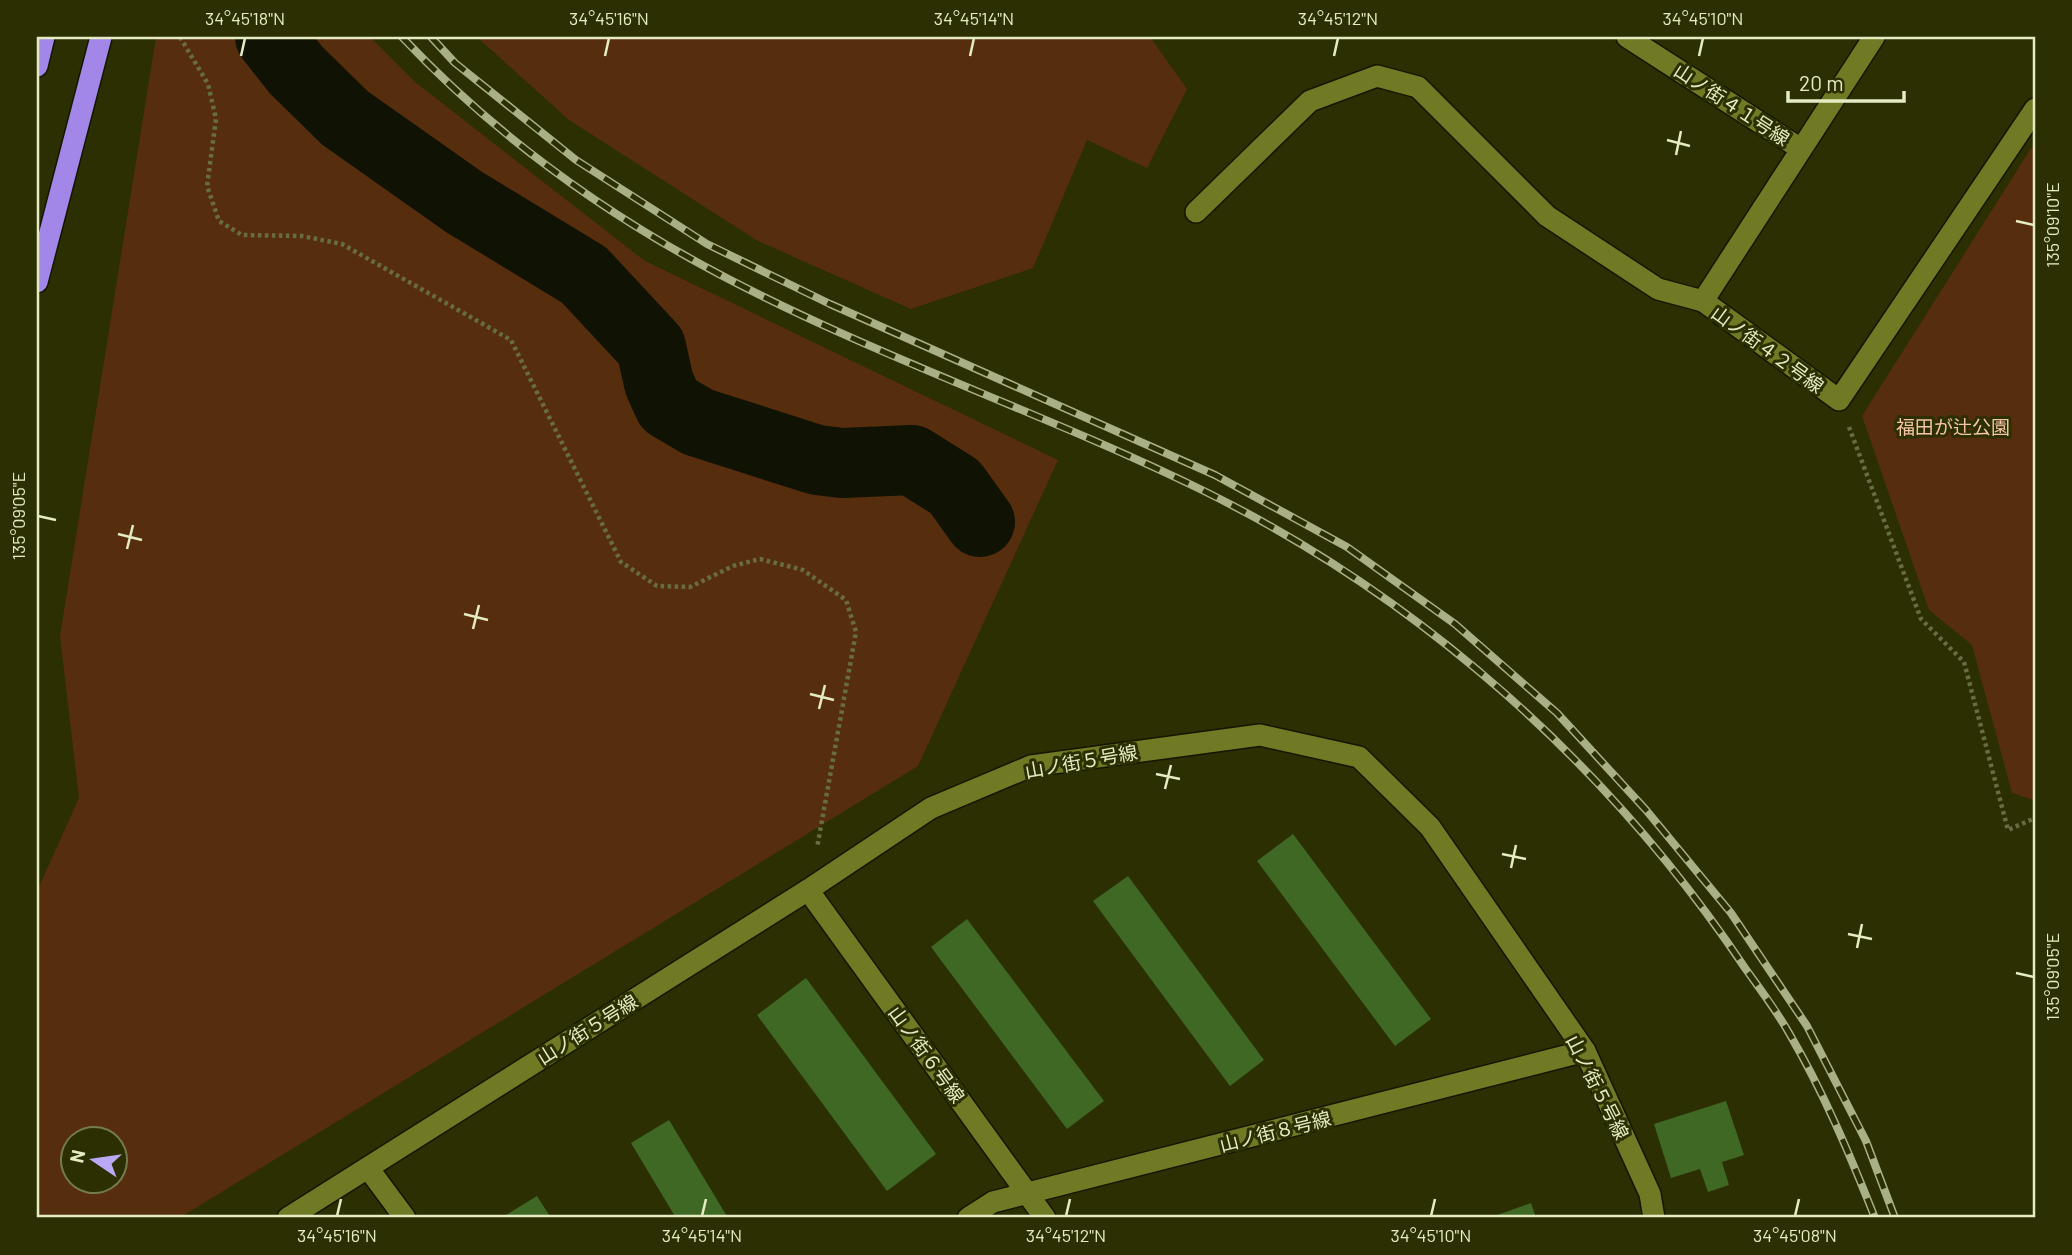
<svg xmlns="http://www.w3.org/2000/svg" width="2072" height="1255" font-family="Barlow,'Noto Sans JP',sans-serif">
	<rect width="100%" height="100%" fill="#2b2f01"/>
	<g fill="#572e0d" fill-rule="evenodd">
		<path d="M 156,37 L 370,37 L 415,82 L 645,261 L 1058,460 L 918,766 L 179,1218 L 37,1218 L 37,891 L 79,798 L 60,636 ZM 74,1140 L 116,1140 L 116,1182 L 74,1182 Z"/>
		<polygon points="477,37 1150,37 1187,89 1147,168 1087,140 1033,268 911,309 758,241 569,120"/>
		<polygon points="2035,142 2035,799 2033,800 2012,793 1972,645 1929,610 1862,416"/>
	</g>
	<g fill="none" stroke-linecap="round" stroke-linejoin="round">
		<polyline stroke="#101204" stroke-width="70" points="270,37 296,70 345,118 464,202 584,275 651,347 659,383 669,405 698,422 817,460 842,463 912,460 955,487 980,522"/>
	</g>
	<g fill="#3f6825">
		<polygon points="1293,834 1431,1019 1395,1046 1257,861"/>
		<polygon points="1128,876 1264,1060 1230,1086 1093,901"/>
		<polygon points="967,919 1104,1101 1067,1129 931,947"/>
		<polygon points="806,978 936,1154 887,1191 757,1015"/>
		<polygon points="1726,1101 1744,1155 1722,1162 1729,1185 1708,1192 1700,1169 1671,1178 1654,1124"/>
		<polygon points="669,1120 728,1218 676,1218 631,1143"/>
		<polygon points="537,1196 551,1218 501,1218"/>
		<polygon points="1531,1203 1536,1218 1489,1218"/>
	</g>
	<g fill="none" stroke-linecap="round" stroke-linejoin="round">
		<g stroke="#141600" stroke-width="24">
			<g id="minor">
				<polyline points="1627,37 1801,149"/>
				<polyline points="1874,37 1703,301 1839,400 2035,109"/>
				<polyline points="1196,212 1310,101 1377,76 1418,87 1547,216 1658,289 1703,301"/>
				<polyline points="808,890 1045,1218"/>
				<polyline points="368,1168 405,1218"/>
				<polyline points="288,1218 808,890 931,808 1031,766 1260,735 1359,757 1430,827 1585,1051 1650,1194 1654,1218"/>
				<polyline points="968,1218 993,1202 1028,1193 1585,1051"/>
			</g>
		</g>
		<g stroke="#141600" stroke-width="24">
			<g id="motorway">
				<polyline points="37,66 44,37"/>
				<polyline points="37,282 101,37"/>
			</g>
		</g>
		<g stroke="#686d41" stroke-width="4.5" stroke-dasharray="3.5 3.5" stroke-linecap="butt">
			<polyline points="180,37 208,84 216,119 207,186 219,221 242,235 302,236 342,244 511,340 621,562 657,586 690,587 733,566 760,559 803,570 846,600 856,632 817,848"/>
			<polyline points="1849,427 1921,619 1964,662 2008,830 2035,818"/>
		</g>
		<use href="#minor" stroke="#707923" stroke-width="21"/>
		<use href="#motorway" stroke="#a287e8" stroke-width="21"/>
		<g stroke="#aab086" stroke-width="8">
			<g id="rail">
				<path d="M 402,37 C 489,129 592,205 704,266 C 864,353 1038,410 1202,490 C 1420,597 1610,766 1745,968 C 1760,989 1776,1010 1789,1033 C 1823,1091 1850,1155 1875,1218"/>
				<polyline points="431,37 455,63 576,160 707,244 830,304 1215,475 1347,547 1455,624 1557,713 1646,810 1731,913 1807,1026 1866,1141 1895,1218"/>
			</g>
		</g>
		<use href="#rail" stroke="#2b2f01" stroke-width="5" stroke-dasharray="16" stroke-linecap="butt"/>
	</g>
	<path fill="none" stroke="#e5ecc3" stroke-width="2.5" d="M 241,56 L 245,38M 605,56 L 609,38M 970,56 L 974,38M 1334,56 L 1338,38M 1699,56 L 1703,38M 1667,140 L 1690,146M 1676,155 L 1681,131M 2016,221 L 2034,225M 38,516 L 56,520M 118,534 L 142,540M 127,549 L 133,525M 464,614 L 488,620M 473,629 L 479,605M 810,694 L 834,700M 819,709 L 825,685M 1156,774 L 1180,779M 1165,789 L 1171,765M 1502,854 L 1526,859M 1511,868 L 1516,845M 1848,934 L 1872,939M 1857,948 L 1862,924M 2016,973 L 2034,977M 337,1216 L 341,1199M 702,1216 L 706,1199M 1066,1216 L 1070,1199M 1431,1216 L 1435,1199M 1795,1216 L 1799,1199"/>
	<g text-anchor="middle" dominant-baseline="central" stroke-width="6" stroke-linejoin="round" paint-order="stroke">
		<g font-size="19" fill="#e5ecc3" stroke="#2b2f01">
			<text transform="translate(1732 104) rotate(33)">山ノ街４１号線</text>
			<text transform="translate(1768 349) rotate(36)">山ノ街４２号線</text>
			<text transform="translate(1081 761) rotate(-10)">山ノ街５号線</text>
			<text transform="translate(587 1029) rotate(-32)">山ノ街５号線</text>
			<text transform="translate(927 1054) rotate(54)">山ノ街６号線</text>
			<text transform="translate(1598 1087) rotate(63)">山ノ街５号線</text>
			<text transform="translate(1275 1131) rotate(-14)">山ノ街８号線</text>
		</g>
		<g font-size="19" fill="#f7c5a4" stroke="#2b2f01">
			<text x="1953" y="426">福田が辻公園</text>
		</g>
	</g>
	<rect width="2072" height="1255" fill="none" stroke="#2b2f01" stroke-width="77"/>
	<g transform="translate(94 1160) rotate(283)"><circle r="33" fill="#2b2f01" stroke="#757b4f" stroke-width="2"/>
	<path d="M0-5L12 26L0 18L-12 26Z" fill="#bca9f5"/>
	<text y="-10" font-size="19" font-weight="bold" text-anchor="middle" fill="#e5ecc3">N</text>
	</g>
	<path d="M1788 91v10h116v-10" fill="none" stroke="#e5ecc3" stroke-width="3.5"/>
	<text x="1799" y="91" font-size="21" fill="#e5ecc3" stroke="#2b2f01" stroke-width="5" paint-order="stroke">20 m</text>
	<rect x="38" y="38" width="1996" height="1178" fill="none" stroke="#e5ecc3" stroke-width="2.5"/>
	<g font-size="18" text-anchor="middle" fill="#e5ecc3">
		<text x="245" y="25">34°45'18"N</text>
		<text x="609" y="25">34°45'16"N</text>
		<text x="974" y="25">34°45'14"N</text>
		<text x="1338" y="25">34°45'12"N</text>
		<text x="1703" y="25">34°45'10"N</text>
		<text transform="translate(2053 225) rotate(-90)" y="6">135°09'10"E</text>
		<text transform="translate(19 516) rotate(-90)" y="6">135°09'05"E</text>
		<text transform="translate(2053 977) rotate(-90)" y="6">135°09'05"E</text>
		<text x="337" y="1242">34°45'16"N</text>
		<text x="702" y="1242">34°45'14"N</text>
		<text x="1066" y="1242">34°45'12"N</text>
		<text x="1431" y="1242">34°45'10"N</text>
		<text x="1795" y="1242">34°45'08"N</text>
	</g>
</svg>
